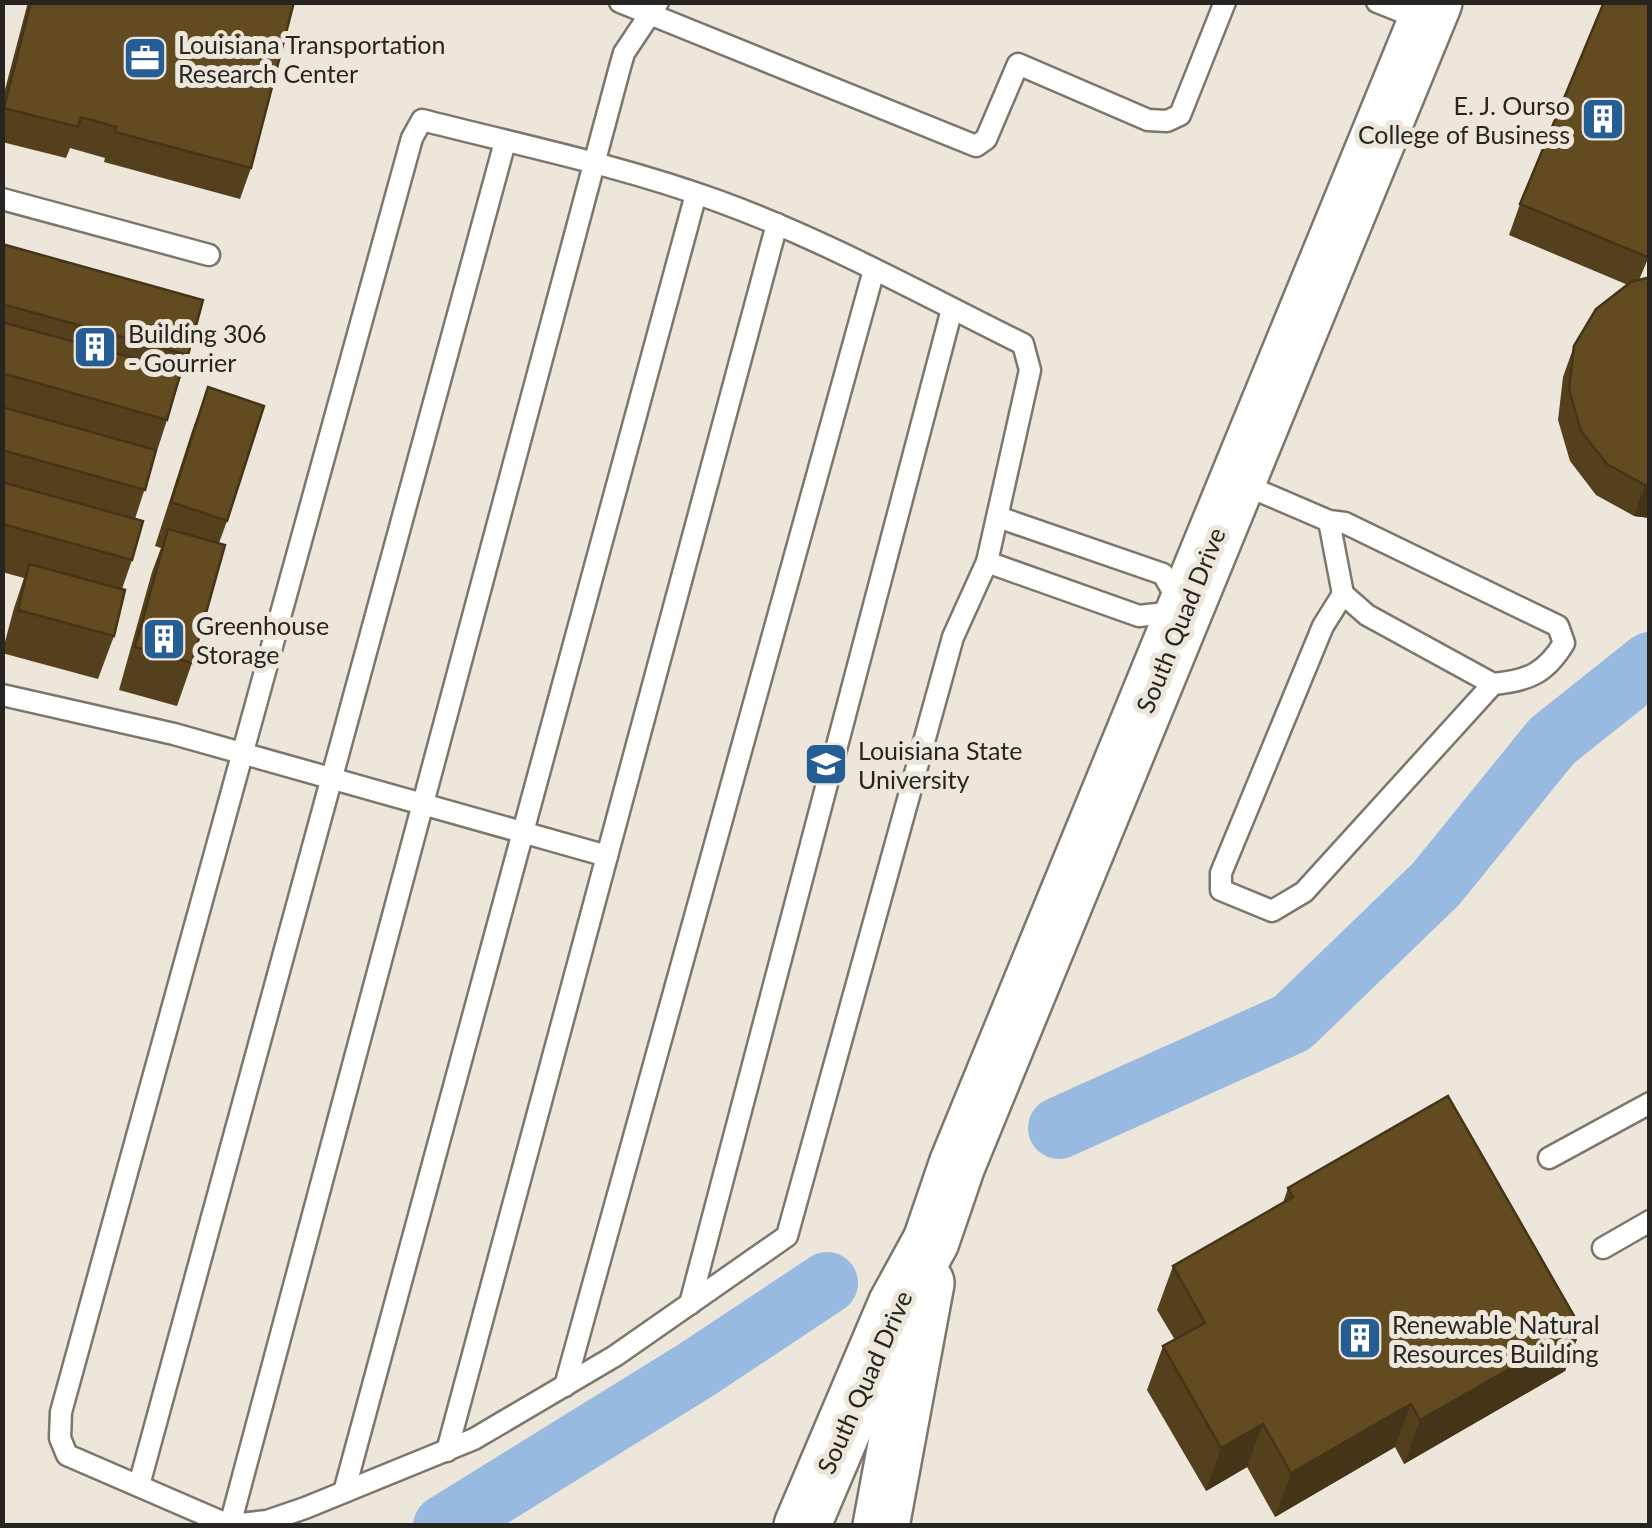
<svg xmlns="http://www.w3.org/2000/svg" width="1652" height="1528" font-family="Lato,sans-serif">
	<rect width="100%" height="100%" fill="#ede6da"/>
	<g fill="none" stroke-linecap="round" stroke-linejoin="round">
		<g stroke="#98bae0" stroke-width="62">
			<polyline points="1059,1128 1292,1023 1436,884 1552,741 1650,663"/>
			<polyline points="444,1526 696,1370 827,1283"/>
		</g>
		<g stroke="#7d766b" stroke-width="25">
			<g id="lane">
				<polyline points="620,2 976,146 986,139 1018,64 1148,120 1167,121 1180,115 1225,2"/>
				<polyline points="1377,2 1425,21"/>
				<polyline points="2,199 209,255"/>
				<path d="M 1238,482 L 1329,521 L 1345,523 L 1558,626 L 1564,643 C 1546,673 1528,681 1493,684 L 1367,615 L 1343,594 L 1329,521"/>
				<polyline points="987,562 1139,616 1184,611 1163,574 998,517"/>
				<polyline points="1343,594 1323,626 1221,873 1221,890 1272,911 1304,892 1493,684"/>
				<polyline points="2,695 174,734 607,856"/>
				<polyline points="1549,1158 1650,1103"/>
				<polyline points="1603,1248 1650,1221"/>
				<polyline points="690,1304 952,309"/>
				<polyline points="565,1386 874,270"/>
				<polyline points="447,1451 777,224"/>
				<polyline points="139,1485 505,142"/>
				<polyline points="344,1492 696,194"/>
				<path d="M 231,1526 L 67,1455 L 60,1438 L 61,1412 L 412,138 L 422,120 C 520,145 622,166 718,201 C 823,239 922,294 1023,344 L 1030,370 L 987,562 L 953,637 L 787,1236 L 615,1356 L 474,1439 L 305,1508 L 267,1521 L 230,1525 L 594,164 L 620,67 L 624,53 L 658,2"/>
			</g>
		</g>
		<g stroke="#7d766b" stroke-width="60">
			<g id="secondary">
				<polyline points="802,1526 896,1305 931,1241 957,1165 1434,2"/>
				<polyline points="881,1526 926,1283"/>
			</g>
		</g>
		<use href="#lane" stroke="#fff" stroke-width="20"/>
		<use href="#secondary" stroke="#fff" stroke-width="55"/>
	</g>
	<g fill="#54401c">
		<polygon points="28,2 294,2 251,168 240,199 104,162 105,158 70,148 66,158 2,142 2,101"/>
		<polygon points="1650,2 1650,254 1639,280 1650,277 1650,518 1634,516 1596,495 1570,461 1558,420 1563,377 1574,346 1628,285 1509,235 1520,204"/>
		<polygon points="2,244 188,355 135,519 132,560 122,589 114,636 98,679 2,653 14,608 24,578 2,572"/>
		<polygon points="208,387 227,521 219,543 192,663 177,706 119,690 152,572 161,548 155,546 192,431"/>
		<polygon points="1288,1188 1581,1328 1565,1371 1404,1464 1395,1447 1275,1517 1247,1467 1206,1491 1147,1390 1163,1346 1175,1340 1157,1310 1173,1266 1283,1203"/>
	</g>
	<g fill="#453417">
		<polygon points="1645,485 1650,486 1650,518 1634,516"/>
		<polygon points="1581,1328 1565,1371 1404,1464 1420,1420"/>
		<polygon points="1411,1404 1395,1447 1275,1517 1291,1473"/>
		<polygon points="1263,1424 1247,1467 1206,1491 1221,1448"/>
	</g>
	<g fill="#624b21" stroke="#453417" stroke-width="2.5">
		<polygon points="31,2 294,2 251,168 115,132 116,127 81,117 78,127 4,108"/>
		<polygon points="1604,2 1650,2 1650,250 1647,257 1520,204"/>
		<polygon points="2,244 203,300 188,355 2,304"/>
		<polygon points="1650,277 1650,486 1645,485 1607,464 1581,431 1569,389 1574,346 1596,309 1631,282"/>
		<polygon points="2,322 181,371 167,420 2,373"/>
		<polygon points="208,387 264,406 227,521 171,502"/>
		<polygon points="2,407 156,450 145,490 2,450"/>
		<polygon points="2,482 143,521 132,560 2,524"/>
		<polygon points="168,529 225,545 192,663 135,647"/>
		<polygon points="29,564 125,590 114,636 18,610"/>
		<polygon points="1448,1096 1581,1328 1420,1420 1411,1404 1291,1473 1263,1424 1221,1448 1163,1346 1205,1323 1173,1266 1293,1197 1288,1188"/>
	</g>
	<defs>
		<g id="office-square" transform="scale(2.25)"><rect x="-9" y="-9" width="18" height="18" rx="4" fill="#255d95" stroke="#ede6da"/><path d="M-6-3h4V-5.5h4V-3h4V5H-6ZM-1-4.5V-3h2v-1.5ZM-6 0V1H6V0Z" fill="#fff"/></g>
		<g id="building-square" transform="scale(2.25)"><rect x="-9" y="-9" width="18" height="18" rx="4" fill="#255d95" stroke="#ede6da"/><path d="M-4-6H4V6H1V3H-1V6H-4ZM-2.5-4.3h1.7v1.8h-1.7ZM.8-4.3h1.7v1.8H.8ZM-2.5-1h1.7V.8h-1.7ZM.8-1h1.7V.8H.8Z" fill="#fff"/></g>
		<g id="university-square" transform="scale(2.25)"><rect x="-9" y="-9" width="18" height="18" rx="4" fill="#255d95" stroke="#ede6da"/><path d="M0-5L7-2L0 1L-7-2ZM-4 1L0 2.5L4 1V4Q0 6-4 4Z" fill="#fff"/></g>
	</defs>
	<g fill-rule="evenodd">
		<use href="#office-square" x="145" y="58"/>
		<use href="#building-square" x="1603" y="119"/>
		<use href="#building-square" x="95" y="347"/>
		<use href="#building-square" x="164" y="639"/>
		<use href="#university-square" x="826" y="764"/>
		<use href="#building-square" x="1360" y="1338"/>
	</g>
	<g text-anchor="middle" dominant-baseline="central" stroke-width="10" stroke-linejoin="round" paint-order="stroke">
		<g font-size="25" fill="#282521" stroke="#ede6da" text-anchor="start">
			<text x="178" y="44">Louisiana Transportation<tspan x="178" dy="29">Research Center</tspan></text>
			<text x="1570" y="105" text-anchor="end">E. J. Ourso<tspan x="1570" dy="29">College of Business</tspan></text>
			<text x="128" y="333">Building 306<tspan x="128" dy="29">- Gourrier</tspan></text>
			<text x="196" y="625">Greenhouse<tspan x="196" dy="29">Storage</tspan></text>
			<text x="858" y="750">Louisiana State<tspan x="858" dy="29">University</tspan></text>
			<text x="1392" y="1324">Renewable Natural<tspan x="1392" dy="29">Resources Building</tspan></text>
		</g>
		<g font-size="25" fill="#282521" stroke="#ede6da">
			<text transform="translate(1180 620) rotate(-68)">South Quad Drive</text>
			<text transform="translate(864 1382) rotate(-66)">South Quad Drive</text>
		</g>
	</g>
	<rect width="1652" height="1528" fill="none" stroke="#282521" stroke-width="10"/>
</svg>
